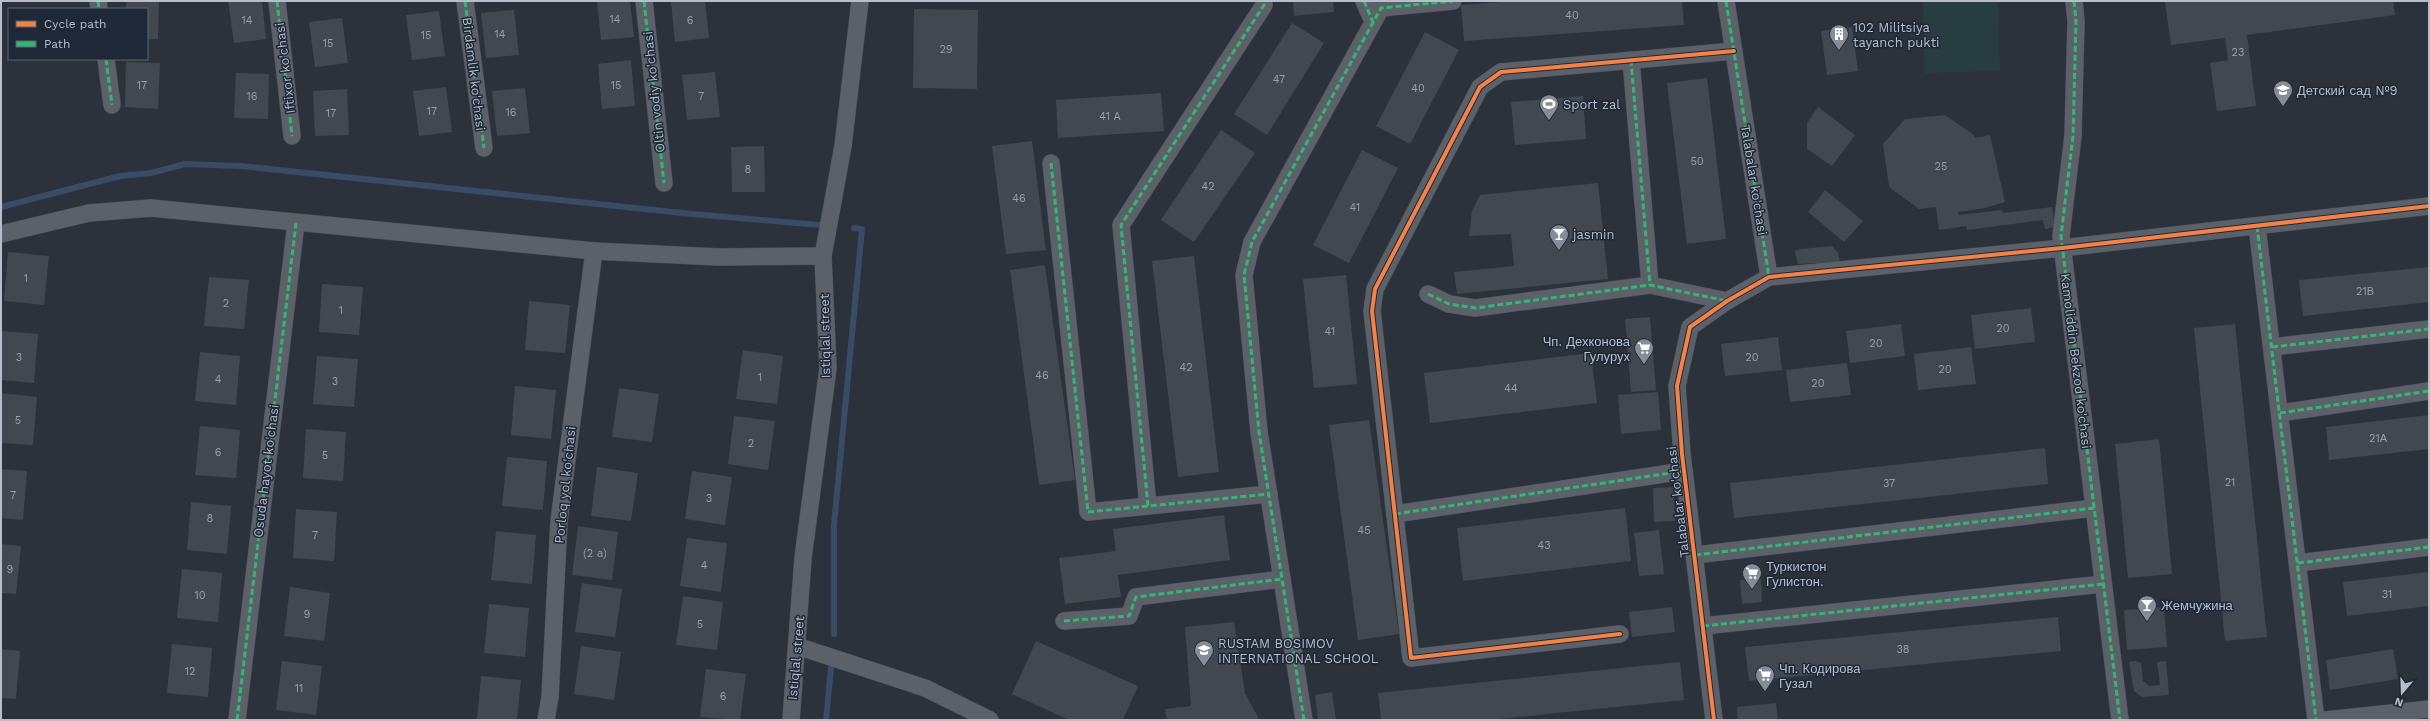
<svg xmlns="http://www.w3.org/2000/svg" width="2430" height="721" font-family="'Work Sans',sans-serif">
	<rect width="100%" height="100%" fill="#2b323b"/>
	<polygon fill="#283d41" points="1923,1 1998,1 2000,71 1924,73"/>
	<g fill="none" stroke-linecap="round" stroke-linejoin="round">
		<g stroke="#3a4b66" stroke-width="6">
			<polyline points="1,207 120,176 151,173 185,164 241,166 692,214 820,225"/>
			<polyline points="834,634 834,525 862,229 854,228"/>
			<polyline points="826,720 831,668"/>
		</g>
	</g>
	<g fill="#42484f">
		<polygon points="126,1 159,1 158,39 147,39 147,9 126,9"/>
		<polygon points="228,1 262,1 266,39 234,43"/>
		<polygon points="597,1 630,1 634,37 601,40"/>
		<polygon points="671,1 705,1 709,38 675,42"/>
		<polygon points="1293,1 1333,1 1334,12 1294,16"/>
		<polygon points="1514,1 1682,1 1684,25 1464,41 1461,5"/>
		<polygon points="2393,1 2395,15 2247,35 2256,106 2217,111 2210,63 2228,60 2225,38 2171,45 2165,2"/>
		<polygon points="914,9 978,10 977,89 913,88"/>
		<polygon points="514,10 519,55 486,58 481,13"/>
		<polygon points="439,11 445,56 412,60 406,15"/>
		<polygon points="342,18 348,63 315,67 309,22"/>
		<polygon points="1292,23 1324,43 1267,135 1234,114"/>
		<polygon points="1852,27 1858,71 1827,75 1821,31"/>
		<polygon points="1425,32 1459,50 1410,144 1376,126"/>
		<polygon points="631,60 635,106 602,109 598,64"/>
		<polygon points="126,62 160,63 158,109 125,107"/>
		<polygon points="715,72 720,117 687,120 682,75"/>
		<polygon points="236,73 269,74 268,119 234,118"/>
		<polygon points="1707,78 1726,239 1687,244 1667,83"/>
		<polygon points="446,87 452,132 419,136 413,91"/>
		<polygon points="525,88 530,133 497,136 492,91"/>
		<polygon points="347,89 349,135 315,136 313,91"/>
		<polygon points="1161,93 1164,131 1058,138 1056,100"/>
		<polygon points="1583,96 1586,139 1515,145 1511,102"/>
		<polygon points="1818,107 1855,135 1832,166 1807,149 1807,123"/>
		<polygon points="1945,115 1974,135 1975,138 1990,135 2005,202 1985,208 1958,212 1959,215 2002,210 2003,213 2052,207 2055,227 2045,229 2043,220 1967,230 1966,226 1939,230 1936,207 1919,209 1889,187 1883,144 1905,119"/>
		<polygon points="1221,130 1255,153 1194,242 1161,220"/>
		<polygon points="1032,141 1046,250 1006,254 992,146"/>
		<polygon points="764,146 765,192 732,192 731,147"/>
		<polygon points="1362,150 1398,168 1349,263 1313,245"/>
		<polygon points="1598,183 1608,279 1457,294 1454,272 1514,266 1511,234 1469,236 1472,211 1480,195"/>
		<polygon points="1825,190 1863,221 1844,242 1808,212"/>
		<polygon points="1832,246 1838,253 1840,262 1798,264 1795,251 1801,249"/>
		<polygon points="8,252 49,256 44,305 4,301"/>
		<polygon points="1194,256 1219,472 1178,477 1152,261"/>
		<polygon points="1045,265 1075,480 1039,485 1010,270"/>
		<polygon points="2429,267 2429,302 2303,316 2299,280"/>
		<polygon points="1346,275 1357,384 1314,388 1303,279"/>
		<polygon points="209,277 249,280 244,329 204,326"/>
		<polygon points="322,284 363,287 359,335 319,332"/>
		<polygon points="529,301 570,305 565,353 525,350"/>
		<polygon points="2031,308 2035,342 1975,349 1971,315"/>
		<polygon points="1650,317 1656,390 1631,392 1625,319"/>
		<polygon points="1901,324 1905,356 1850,363 1846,331"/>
		<polygon points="2235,324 2267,637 2225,641 2194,328"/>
		<polygon points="1,331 38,334 34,383 1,380"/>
		<polygon points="1778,337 1782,370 1725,376 1721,344"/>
		<polygon points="1971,347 1976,384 1918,390 1914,354"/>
		<polygon points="743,350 783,356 777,404 736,399"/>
		<polygon points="200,352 240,356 236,405 195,401"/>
		<polygon points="1591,353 1597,403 1430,423 1424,373"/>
		<polygon points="317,356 358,359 354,407 313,404"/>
		<polygon points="1847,363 1851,395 1790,402 1786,370"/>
		<polygon points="515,386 556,390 551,439 511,435"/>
		<polygon points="619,388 659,394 652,442 612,437"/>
		<polygon points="1658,392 1661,430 1621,434 1618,395"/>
		<polygon points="1,393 37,397 33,445 1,443"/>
		<polygon points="2429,415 2429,449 2329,460 2326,427"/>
		<polygon points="734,416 775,421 768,470 728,464"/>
		<polygon points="1369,420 1399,634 1358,640 1329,425"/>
		<polygon points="200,426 240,430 236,478 195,475"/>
		<polygon points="306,429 346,432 343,481 303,478"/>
		<polygon points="2159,439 2172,574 2128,578 2115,444"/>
		<polygon points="2045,448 2048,484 1734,518 1730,483"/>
		<polygon points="507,457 547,461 543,510 502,506"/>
		<polygon points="597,467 638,473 631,521 591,516"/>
		<polygon points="1,469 27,471 23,520 1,518"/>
		<polygon points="692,471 732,477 725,525 685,519"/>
		<polygon points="1674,487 1675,521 1654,522 1653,488"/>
		<polygon points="191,502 231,506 227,554 187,550"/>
		<polygon points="1625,508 1631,561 1463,581 1457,528"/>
		<polygon points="296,509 337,512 334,561 293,558"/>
		<polygon points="1224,515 1230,560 1118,575 1121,597 1065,604 1059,558 1116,551 1113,529"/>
		<polygon points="578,526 618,532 612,580 572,575"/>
		<polygon points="1659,530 1664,574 1639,576 1634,533"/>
		<polygon points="496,531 536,535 532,584 491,580"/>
		<polygon points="687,538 727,543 721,592 680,586"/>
		<polygon points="1,544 21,546 16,594 1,593"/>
		<polygon points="182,569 222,573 218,622 177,618"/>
		<polygon points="2429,572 2429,606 2347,616 2343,582"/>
		<polygon points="1761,579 1762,602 1742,604 1740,580"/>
		<polygon points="582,583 622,589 615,637 575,632"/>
		<polygon points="290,587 330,593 324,641 284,636"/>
		<polygon points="683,596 723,602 717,650 676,645"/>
		<polygon points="489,604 529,608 525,657 484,653"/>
		<polygon points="1672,607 1675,632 1632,637 1629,612"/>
		<polygon points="2164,607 2167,647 2127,650 2124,610"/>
		<polygon points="2058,617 2061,651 1749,681 1745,647"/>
		<polygon points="1234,622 1245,693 1258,717 1257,720 1167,720 1165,709 1191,706 1185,627"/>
		<polygon points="1036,641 1138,686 1123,720 1069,720 1012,694"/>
		<polygon points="172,644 212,648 208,697 167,693"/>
		<polygon points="581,646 621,652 614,700 574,694"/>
		<polygon points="1,649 20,651 16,699 1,698"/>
		<polygon points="2393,649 2398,679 2330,690 2326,660"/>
		<polygon points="282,661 322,666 316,715 276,710"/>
		<polygon points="2135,661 2141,663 2143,681 2149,686 2160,685 2157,662 2166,661 2169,695 2142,697 2134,691 2129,662"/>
		<polygon points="1680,662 1684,700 1489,720 1381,720 1378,693"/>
		<polygon points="706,669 746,674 740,720 700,717"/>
		<polygon points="481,676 521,680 517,720 477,720"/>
		<polygon points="1332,692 1336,720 1318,720 1315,695"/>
		<polygon points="1776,703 1778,720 1738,720 1737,707"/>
	</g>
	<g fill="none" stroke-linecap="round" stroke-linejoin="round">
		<g stroke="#494e55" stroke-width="18">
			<g id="street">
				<polyline points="98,1 99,9"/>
				<polyline points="277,1 292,136"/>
				<polyline points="465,1 484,148"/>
				<polyline points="644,1 664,183"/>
				<polyline points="1364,1 1373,22"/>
				<polyline points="1726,1 1769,277"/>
				<polyline points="2074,1 2076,21 2073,136 2061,236 2120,720"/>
				<polyline points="106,59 112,105"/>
				<polyline points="1631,60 1650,285"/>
				<polyline points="1051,163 1088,512 1269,494"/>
				<polyline points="2257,226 2316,720"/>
				<polyline points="1,234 89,213 151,208 594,251 718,257 823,256"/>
				<polyline points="1428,294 1449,304 1475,308 1650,285 1727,301"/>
				<polyline points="2272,347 2429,329"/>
				<polyline points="2280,413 2429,391"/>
				<polyline points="1148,506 1121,225 1264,5 1264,1"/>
				<polyline points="1395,514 1684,471"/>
				<polyline points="1695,555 2094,508"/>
				<polyline points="2298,563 2429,547"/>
				<polyline points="1064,621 1129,616 1136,597 1282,579"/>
				<polyline points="1703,626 2103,584"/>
				<polyline points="1620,634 1411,658 1372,311 1375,289 1480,87 1501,72 1734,51"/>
				<polyline points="797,646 925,688 990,720"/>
				<polyline points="237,720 296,223"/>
				<polyline points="546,720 550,697 559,521 594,251"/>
				<polyline points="791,720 803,558 828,368 823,256 843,146 860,1"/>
				<polyline points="1304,720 1259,432 1244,275 1252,242 1381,8 1453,1"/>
				<polyline points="1714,720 1682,454 1677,386 1690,327 1727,301 1769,277 2062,248 2429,206"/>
				<polyline points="2326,720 2429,709"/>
			</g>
		</g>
		<use href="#street" stroke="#5c6169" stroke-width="17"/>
		<g stroke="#33b770" stroke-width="3" stroke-dasharray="6 3" stroke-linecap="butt">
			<polyline points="98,1 99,9"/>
			<polyline points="277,1 292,136"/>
			<polyline points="465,1 484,148"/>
			<polyline points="644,1 664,183"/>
			<polyline points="1364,1 1373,22"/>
			<polyline points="1726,1 1769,277"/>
			<polyline points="2074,1 2076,21 2073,136 2061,236 2120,720"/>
			<polyline points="106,59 112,105"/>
			<polyline points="1631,60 1650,285"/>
			<polyline points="1051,163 1088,512 1269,494"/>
			<polyline points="2257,226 2316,720"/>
			<polyline points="1428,294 1449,304 1475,308 1650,285 1727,301"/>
			<polyline points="2272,347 2429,329"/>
			<polyline points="2280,413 2429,391"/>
			<polyline points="1148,506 1121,225 1264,5 1264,1"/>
			<polyline points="1395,514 1684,471"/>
			<polyline points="1695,555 2094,508"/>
			<polyline points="2298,563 2429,547"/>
			<polyline points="1064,621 1129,616 1136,597 1282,579"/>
			<polyline points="1703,626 2103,584"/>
			<polyline points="237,720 296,223"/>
			<polyline points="1304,720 1259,432 1244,275 1252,242 1381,8 1453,1"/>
		</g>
		<g stroke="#1e2836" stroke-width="6">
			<g id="cycleway">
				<polyline points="1620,634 1411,658 1372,311 1375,289 1480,87 1501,72 1734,51"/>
				<polyline points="1714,720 1682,454 1677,386 1690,327 1727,301 1769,277 2062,248 2429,206"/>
			</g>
		</g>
		<use href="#cycleway" stroke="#f48246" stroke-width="4"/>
	</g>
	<defs>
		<g id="building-pin" transform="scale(1)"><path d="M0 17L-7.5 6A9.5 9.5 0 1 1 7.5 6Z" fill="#858d99" stroke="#1e2836"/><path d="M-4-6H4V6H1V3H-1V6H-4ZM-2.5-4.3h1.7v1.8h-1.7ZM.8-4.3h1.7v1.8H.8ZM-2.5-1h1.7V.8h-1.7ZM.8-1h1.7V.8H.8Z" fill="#fff"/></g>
		<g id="school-pin" transform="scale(1)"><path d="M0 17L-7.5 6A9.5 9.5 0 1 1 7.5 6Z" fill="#858d99" stroke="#1e2836"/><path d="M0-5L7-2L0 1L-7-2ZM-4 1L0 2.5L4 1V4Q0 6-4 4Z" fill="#fff"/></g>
		<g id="stadium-pin" transform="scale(1)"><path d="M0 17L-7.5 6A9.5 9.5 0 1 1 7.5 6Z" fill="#858d99" stroke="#1e2836"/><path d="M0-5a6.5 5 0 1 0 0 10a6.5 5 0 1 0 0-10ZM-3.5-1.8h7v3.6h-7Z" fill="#fff"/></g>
		<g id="bar-pin" transform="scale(1)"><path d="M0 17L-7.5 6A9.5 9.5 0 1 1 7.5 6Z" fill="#858d99" stroke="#1e2836"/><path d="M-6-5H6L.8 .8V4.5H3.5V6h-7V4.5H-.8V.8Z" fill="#fff"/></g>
		<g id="supermarket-pin" transform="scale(1)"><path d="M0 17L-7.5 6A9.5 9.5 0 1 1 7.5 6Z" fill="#858d99" stroke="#1e2836"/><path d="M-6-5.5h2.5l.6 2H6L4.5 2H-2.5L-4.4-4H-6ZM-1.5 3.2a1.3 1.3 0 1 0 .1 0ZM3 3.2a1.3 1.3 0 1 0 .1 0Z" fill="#fff"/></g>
	</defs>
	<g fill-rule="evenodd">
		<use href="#building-pin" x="1839" y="34"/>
		<use href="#school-pin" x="2283" y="90"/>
		<use href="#stadium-pin" x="1549" y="104"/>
		<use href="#bar-pin" x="1559" y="234"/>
		<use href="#supermarket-pin" x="1644" y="348"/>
		<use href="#supermarket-pin" x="1752" y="573"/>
		<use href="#bar-pin" x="2147" y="605"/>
		<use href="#school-pin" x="1204" y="650"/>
		<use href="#supermarket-pin" x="1765" y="675"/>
	</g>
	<g text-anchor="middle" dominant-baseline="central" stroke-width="3" stroke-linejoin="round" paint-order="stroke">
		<g font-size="11" fill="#99a0ac">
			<text x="1572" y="15">40</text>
			<text x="615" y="19">14</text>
			<text x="247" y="20">14</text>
			<text x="690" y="20">6</text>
			<text x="500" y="34">14</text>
			<text x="426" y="35">15</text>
			<text x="328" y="43">15</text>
			<text x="946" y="49">29</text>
			<text x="2238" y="52">23</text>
			<text x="1279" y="79">47</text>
			<text x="142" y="85">17</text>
			<text x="616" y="85">15</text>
			<text x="1418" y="88">40</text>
			<text x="252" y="96">16</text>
			<text x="701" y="96">7</text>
			<text x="432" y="111">17</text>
			<text x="511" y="112">16</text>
			<text x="331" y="113">17</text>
			<text x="1110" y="116">41 A</text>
			<text x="1697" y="161">50</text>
			<text x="1941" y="166">25</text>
			<text x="748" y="169">8</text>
			<text x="1208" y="186">42</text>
			<text x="1019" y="198">46</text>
			<text x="1355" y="207">41</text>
			<text x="26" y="278">1</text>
			<text x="2365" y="291">21В</text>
			<text x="226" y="303">2</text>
			<text x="341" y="310">1</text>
			<text x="2003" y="328">20</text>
			<text x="1330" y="331">41</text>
			<text x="1876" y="343">20</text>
			<text x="19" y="357">3</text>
			<text x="1752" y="357">20</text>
			<text x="1186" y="367">42</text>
			<text x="1945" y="369">20</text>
			<text x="1042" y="375">46</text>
			<text x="760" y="377">1</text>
			<text x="218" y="379">4</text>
			<text x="335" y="381">3</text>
			<text x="1818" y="383">20</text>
			<text x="1511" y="388">44</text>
			<text x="18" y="420">5</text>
			<text x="2378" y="438">21А</text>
			<text x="751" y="443">2</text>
			<text x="218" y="452">6</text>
			<text x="325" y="455">5</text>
			<text x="2230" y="482">21</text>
			<text x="1889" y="483">37</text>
			<text x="13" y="495">7</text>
			<text x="709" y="498">3</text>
			<text x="210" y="518">8</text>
			<text x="1364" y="530">45</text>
			<text x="315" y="535">7</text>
			<text x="1544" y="545">43</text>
			<text x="595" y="553">(2 а)</text>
			<text x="704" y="565">4</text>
			<text x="10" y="569">9</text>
			<text x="2387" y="594">31</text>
			<text x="200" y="595">10</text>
			<text x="307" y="614">9</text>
			<text x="700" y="624">5</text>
			<text x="1903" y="649">38</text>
			<text x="190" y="671">12</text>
			<text x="299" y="688">11</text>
			<text x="723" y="696">6</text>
		</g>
		<g font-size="13" fill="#b6becb" stroke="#1e2836" text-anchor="start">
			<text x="1853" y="27">102 Militsiya<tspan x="1853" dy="15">tayanch pukti</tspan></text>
			<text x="2297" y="90">Детский сад №9</text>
			<text x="1563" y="104">Sport zal</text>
			<text x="1573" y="234">jasmin</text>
			<text x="1630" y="341" text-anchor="end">Чп. Дехконова<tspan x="1630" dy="15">Гулурух</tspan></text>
			<text x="1766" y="566">Туркистон<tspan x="1766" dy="15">Гулистон.</tspan></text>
			<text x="2161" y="605">Жемчужина</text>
			<text x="1218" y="643">RUSTAM BOSIMOV<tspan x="1218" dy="15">INTERNATIONAL SCHOOL</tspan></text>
			<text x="1779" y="668">Чп. Кодирова<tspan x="1779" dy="15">Гузал</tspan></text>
		</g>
		<g font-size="13" fill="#b6becb" stroke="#1e2836">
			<text transform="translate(285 68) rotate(-97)">Iftixor ko'chasi</text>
			<text transform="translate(474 74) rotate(83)">Birdamlik ko'chasi</text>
			<text transform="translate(654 92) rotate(-96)">Oltin vodiy ko'chasi</text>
			<text transform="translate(1754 180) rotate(81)">Talabalar ko'chasi</text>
			<text transform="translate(825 336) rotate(-91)">Istiqlal street</text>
			<text transform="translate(2076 361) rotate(83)">Kamoliddin Bekzod ko'chasi</text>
			<text transform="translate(266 471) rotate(-83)">Osuda hayot ko'chasi</text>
			<text transform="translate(565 485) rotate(-84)">Porloq yol ko'chasi</text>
			<text transform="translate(1678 502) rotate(-97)">Talabalar ko'chasi</text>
			<text transform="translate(796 658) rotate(-85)">Istiqlal street</text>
		</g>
	</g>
	<rect width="2430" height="721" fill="none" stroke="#b6becb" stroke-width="4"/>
	<rect x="8" y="8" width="140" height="52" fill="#1e2836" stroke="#5b6472"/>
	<rect x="16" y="21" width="20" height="6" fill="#f48246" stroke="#5b6472"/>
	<text x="44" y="28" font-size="12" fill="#b6becb">Cycle path</text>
	<rect x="16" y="41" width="20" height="6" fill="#33b770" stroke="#5b6472"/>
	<text x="44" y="48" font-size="12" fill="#b6becb">Path</text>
	<g transform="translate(2402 693) rotate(199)" stroke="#1e2836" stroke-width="3" paint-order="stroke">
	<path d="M0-3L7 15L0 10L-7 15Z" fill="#b6becb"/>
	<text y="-6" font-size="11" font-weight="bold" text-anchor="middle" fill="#b6becb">N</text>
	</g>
</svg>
